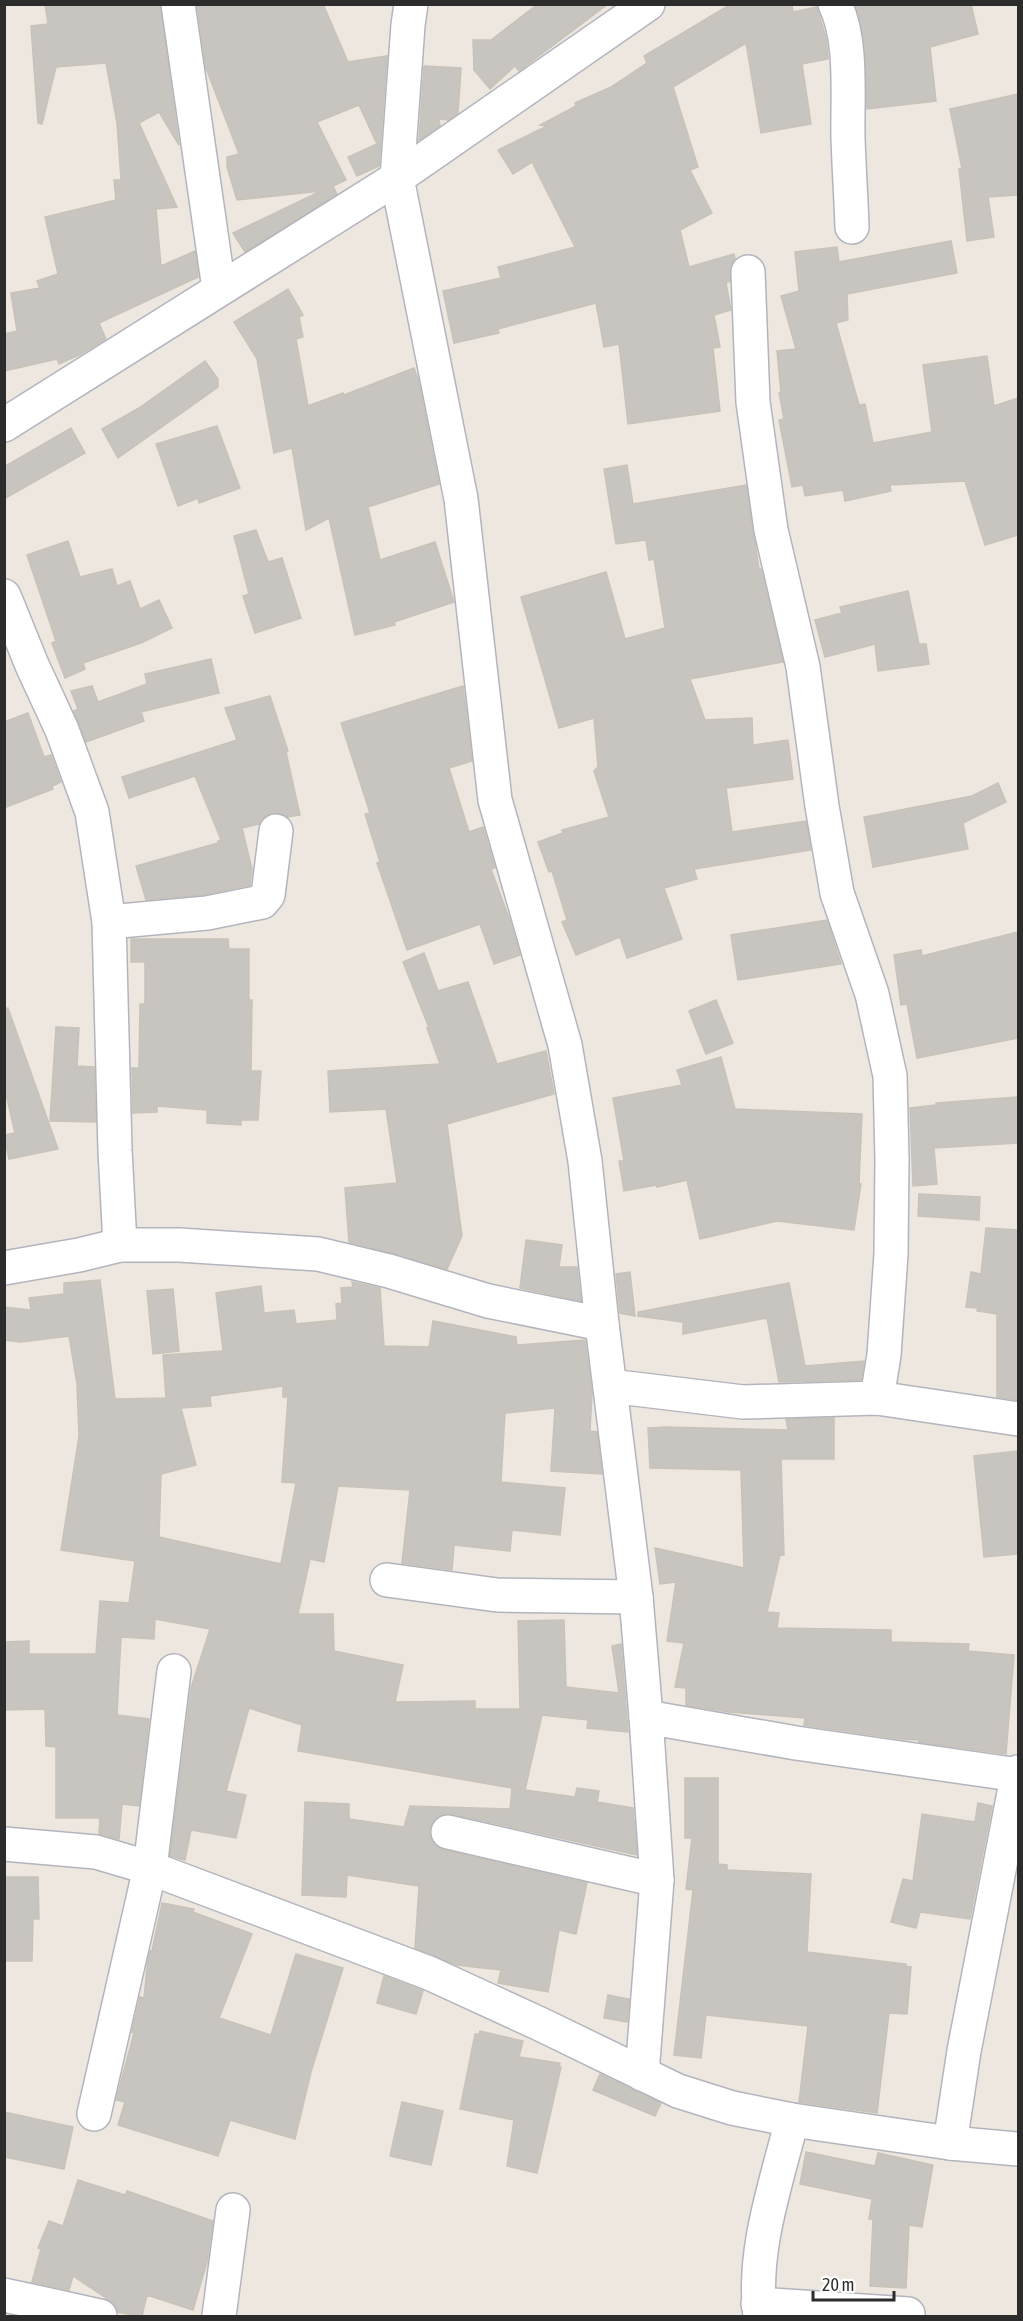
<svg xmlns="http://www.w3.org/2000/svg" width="1023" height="2321" font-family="'Asap Condensed',sans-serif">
	<rect width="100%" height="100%" fill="#ede7df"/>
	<g fill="#c8c4bf" stroke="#c8c3b9" stroke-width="1.5" fill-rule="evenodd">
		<polygon points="45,4 160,4 179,145 159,112 139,123 177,207 156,209 161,266 195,251 198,277 99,323 106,339 81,354 59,364 57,359 4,371 4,334 17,331 11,293 40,288 37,281 58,274 45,217 116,200 114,180 121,180 117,123 106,63 56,67 42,124 38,123 31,26 48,24"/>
		<polygon points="197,4 323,4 348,62 387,56 379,166 357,176 348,157 377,144 359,105 317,122 346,180 333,186 337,194 245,252 233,233 321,191 237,200 227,167 227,157 239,154 206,68"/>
		<polygon points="538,4 608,4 519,71 515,66 490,89 474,70 473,40 491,40"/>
		<polygon points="731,4 792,4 793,12 817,7 826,38 828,59 802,64 811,124 761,133 746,43 673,87 698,167 690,170 712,213 680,230 689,267 734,254 735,259 731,264 730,281 726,283 731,310 714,315 720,347 713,348 720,411 628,424 619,344 604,347 596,303 498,329 499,333 454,343 443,291 501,278 498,267 575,247 532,162 513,174 498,150 547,126 540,125 576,106 575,103 611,87 647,63 644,56"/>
		<polygon points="855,4 971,4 978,34 930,47 936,101 867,109 865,50"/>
		<polygon points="424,66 461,68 458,113 448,120 439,119 440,126 419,140"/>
		<polygon points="1018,94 1018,195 988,197 994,237 967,241 959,169 962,169 950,109"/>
		<polygon points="951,241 957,273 847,294 848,320 836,323 859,405 865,404 873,443 932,432 923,365 987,356 994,406 1018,398 1018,535 985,545 965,481 890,485 891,491 845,501 843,490 805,496 803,485 792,487 779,420 784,419 779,393 781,393 777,351 796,349 781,296 799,291 795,252 837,247 839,262"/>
		<polygon points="288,289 303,315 299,317 303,337 296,339 308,406 343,393 344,395 414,368 418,379 439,484 368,507 380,560 435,542 454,602 394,622 395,625 355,635 329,518 306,530 292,448 274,453 257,359 234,322"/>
		<polygon points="205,361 218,379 218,387 118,458 102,429 139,408"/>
		<polygon points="217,426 240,488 199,503 198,498 178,506 156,444"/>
		<polygon points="71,428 85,453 4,499 4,467"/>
		<polygon points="627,465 633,504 746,485 759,569 761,569 783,662 690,679 705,720 752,718 753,745 788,740 793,779 726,788 732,832 806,821 811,850 694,869 697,879 664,888 682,939 627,958 620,937 576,955 562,922 567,920 552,871 549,872 538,842 563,833 562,830 609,817 594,771 598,767 594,718 559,728 521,597 606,572 625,639 665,628 654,559 649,560 646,540 616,544 604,469"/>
		<polygon points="256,530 268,562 282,558 301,618 255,633 243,596 249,594 234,536"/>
		<polygon points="68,541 80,577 112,569 117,586 130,581 140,609 159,600 172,628 141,643 83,663 85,669 65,678 52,643 56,641 27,555"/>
		<polygon points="908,591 919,644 926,644 929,664 878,671 875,644 825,657 815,620 842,613 840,607"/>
		<polygon points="211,659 219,693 141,712 144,721 86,742 74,711 78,709 71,691 92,686 98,702 147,684 145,674"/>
		<polygon points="463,686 472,761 449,768 469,832 483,827 495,868 491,869 510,921 520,955 494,964 480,924 407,950 377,863 380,862 365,814 370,813 341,723"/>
		<polygon points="270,696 288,751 286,752 300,815 288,817 279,813 269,814 261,819 259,824 242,828 252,869 250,885 201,895 146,900 136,866 218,843 218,841 221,840 195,776 129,798 122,777 237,740 225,708"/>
		<polygon points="28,713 44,757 51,755 61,782 52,786 53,789 4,808 4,722"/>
		<polygon points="998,783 1006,802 963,823 968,849 873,867 864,817 972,796"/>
		<polygon points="827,920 841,964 738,980 731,935"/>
		<polygon points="1018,932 1018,1038 917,1058 907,1004 901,1005 894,955 921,950 922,956"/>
		<polygon points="131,939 228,939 229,949 249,949 249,1000 252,1000 251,1071 261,1071 258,1120 241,1120 241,1125 207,1123 207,1110 157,1106 157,1112 133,1113 132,1068 139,1068 140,1004 145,1004 145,962 131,962"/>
		<polygon points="424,953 438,991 468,982 497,1064 546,1051 554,1094 447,1124 462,1236 447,1269 349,1242 345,1188 397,1183 386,1109 330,1112 328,1071 440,1064 427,1028 429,1028 403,962"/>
		<polygon points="716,1000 733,1043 706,1054 689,1011"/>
		<polygon points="8,1008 58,1149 9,1159 4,1135 15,1133 4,1086 4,1009"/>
		<polygon points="56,1027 79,1028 77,1066 94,1067 96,1122 50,1121"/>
		<polygon points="721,1057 735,1109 862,1114 859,1184 861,1184 854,1230 777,1221 700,1239 687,1180 657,1187 657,1185 624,1191 619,1161 624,1161 613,1098 682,1085 677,1070"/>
		<polygon points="1018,1097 1018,1143 934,1148 937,1184 913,1186 910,1108 936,1105 936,1103"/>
		<polygon points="919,1194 980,1197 979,1220 918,1216"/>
		<polygon points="986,1228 1018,1230 1018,1400 997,1397 997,1314 977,1311 978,1308 966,1307 971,1272 981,1274"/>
		<polygon points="526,1240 562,1245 559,1267 577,1267 581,1301 520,1288"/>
		<polygon points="630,1272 635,1316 620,1313 616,1274"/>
		<path d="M 100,1280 L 115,1399 L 166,1398 L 163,1355 L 223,1351 L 216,1293 L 261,1286 L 264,1313 L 294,1310 L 296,1324 L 337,1320 L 336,1304 L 342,1303 L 341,1288 L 353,1287 L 352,1282 L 380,1288 L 384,1346 L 429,1347 L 433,1321 L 516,1337 L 517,1345 L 585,1340 L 592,1394 L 590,1431 L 597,1432 L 602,1474 L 551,1471 L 555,1408 L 505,1413 L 501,1482 L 565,1488 L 560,1535 L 512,1530 L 510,1551 L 454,1545 L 452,1570 L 402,1563 L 410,1490 L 338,1486 L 324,1562 L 310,1559 L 298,1614 L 333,1614 L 334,1651 L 403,1665 L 395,1702 L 475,1701 L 475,1709 L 520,1709 L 518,1621 L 564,1620 L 566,1687 L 619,1693 L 612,1646 L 621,1644 L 628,1732 L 587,1728 L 588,1720 L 542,1715 L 525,1790 L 575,1797 L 577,1788 L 599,1791 L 597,1802 L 633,1808 L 637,1855 L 452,1814 L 443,1814 L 435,1819 L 430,1828 L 430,1837 L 435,1845 L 444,1850 L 587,1883 L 576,1934 L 559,1930 L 548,1992 L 498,1983 L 501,1970 L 456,1965 L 415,1948 L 419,1886 L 347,1875 L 346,1897 L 302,1895 L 305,1802 L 349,1804 L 349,1819 L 404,1827 L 410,1806 L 510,1809 L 512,1788 L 298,1751 L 302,1725 L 249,1708 L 226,1791 L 246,1795 L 236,1838 L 191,1830 L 185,1860 L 170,1856 L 191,1688 L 210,1629 L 155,1619 L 154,1639 L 121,1637 L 117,1715 L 149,1719 L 139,1806 L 122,1804 L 119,1839 L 99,1834 L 100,1818 L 56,1818 L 56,1747 L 46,1746 L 45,1709 L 4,1710 L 4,1642 L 29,1641 L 29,1654 L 96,1654 L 100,1601 L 129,1603 L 135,1561 L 61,1550 L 79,1436 L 77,1384 L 69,1336 L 21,1342 L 4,1340 L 4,1307 L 31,1310 L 29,1298 L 64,1294 L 64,1283 ZM 283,1386 L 283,1397 L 288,1397 L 282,1482 L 296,1483 L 281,1564 L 159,1537 L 161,1474 L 196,1465 L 181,1408 L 211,1406 L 210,1396 Z"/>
		<polygon points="789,1283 805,1366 864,1361 861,1380 779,1382 767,1318 683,1334 683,1322 638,1316 638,1312"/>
		<polygon points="173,1289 179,1351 153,1354 147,1291"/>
		<polygon points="834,1418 834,1459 781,1459 784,1555 780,1555 767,1612 779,1613 777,1628 891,1630 891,1642 969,1644 968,1651 1014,1655 1006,1754 919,1742 919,1740 901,1739 804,1725 805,1718 729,1712 686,1705 686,1688 675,1687 684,1643 667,1641 676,1582 660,1584 655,1548 744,1568 741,1470 650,1468 648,1428 665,1427 788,1430 786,1419"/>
		<polygon points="1018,1451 1018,1554 984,1557 974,1456"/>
		<polygon points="685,1778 718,1778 718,1864 727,1865 727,1870 811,1874 807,1952 906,1964 905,1966 911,1967 907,2014 889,2013 877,2113 799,2102 808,2026 706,2015 701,2058 674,2055 693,1890 686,1889 692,1838 685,1838"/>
		<polygon points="978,1803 992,1806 970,1919 920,1912 916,1928 891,1922 903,1879 913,1881 922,1814 975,1822"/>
		<polygon points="4,1877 38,1877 39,1919 33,1919 32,1961 4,1961"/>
		<polygon points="162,1903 194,1909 193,1912 252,1934 219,2018 271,2035 296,1954 343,1968 311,2072 295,2139 230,2120 218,2156 118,2125 125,2102 116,2100 134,2033 132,2032 140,1997 144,1998 148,1959 150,1951 152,1951"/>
		<polygon points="384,1976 423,1991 416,2014 377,2003"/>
		<polygon points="608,1995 629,1999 627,2022 604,2018"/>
		<polygon points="480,2031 523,2041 519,2057 560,2063 559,2067 561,2067 537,2173 507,2166 514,2120 460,2109 475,2034 479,2034"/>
		<polygon points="600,2074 661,2103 655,2116 593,2090"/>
		<polygon points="402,2102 443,2111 431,2165 390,2156"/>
		<polygon points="4,2112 73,2127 64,2169 4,2157"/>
		<polygon points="806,2152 875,2166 878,2153 933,2165 922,2227 909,2225 906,2288 870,2286 873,2219 869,2219 872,2199 800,2184"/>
		<polygon points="78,2180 125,2195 127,2191 213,2221 207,2262 193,2310 147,2295 142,2316 137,2316 118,2312 112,2302 73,2276 69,2290 32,2282 41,2249 38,2248 49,2221 63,2226"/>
	</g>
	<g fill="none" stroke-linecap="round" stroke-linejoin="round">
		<g stroke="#b3b5be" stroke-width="36">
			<g id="minor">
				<polyline points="178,4 219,289"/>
				<polyline points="411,4 408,25 397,178 461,499 495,800 565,1045 585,1161 602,1324 636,1597 646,1717 657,1880 642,2074"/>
				<path d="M 835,4 C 853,41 847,98 848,138 C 849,168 851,197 852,227"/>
				<polyline points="748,272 753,402 771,530 803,667 822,806 837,893 872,994 890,1076 892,1159 891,1254 884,1355 877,1398"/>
				<polyline points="4,425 397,178 648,4"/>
				<polyline points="4,596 32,665 62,730 92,812 109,922 115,1150 120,1245"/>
				<polyline points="109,922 207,913 262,902 268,895 276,831"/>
				<polyline points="4,1268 79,1255 120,1245 179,1245 318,1254 389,1271 488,1301 602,1324"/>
				<polyline points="610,1386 743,1402 877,1398 1018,1419"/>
				<polyline points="387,1580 497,1595 636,1597"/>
				<polyline points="646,1717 796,1743 1018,1775"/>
				<polyline points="448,1832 657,1880"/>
				<polyline points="4,1844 96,1852 150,1868 429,1973 540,2024 678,2091 732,2108 792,2120 950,2143 1018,2149"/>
				<polyline points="94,2114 150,1868 174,1671"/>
				<polyline points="950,2143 964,2051 1018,1772"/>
				<polyline points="4,2295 100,2316"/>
				<polyline points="758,2304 908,2314"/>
				<polyline points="219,2316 233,2210"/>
				<path d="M 760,2316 C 752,2250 776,2184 792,2120"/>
			</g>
		</g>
		<use href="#minor" stroke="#fff" stroke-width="33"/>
	</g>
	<rect width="1023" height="2321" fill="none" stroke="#2c2c2c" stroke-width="12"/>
	<path d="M813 2291v9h81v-9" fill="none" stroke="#2c2c2c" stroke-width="3"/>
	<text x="822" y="2291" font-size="18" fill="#2c2c2c" stroke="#ffffff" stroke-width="4.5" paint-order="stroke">20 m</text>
</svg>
